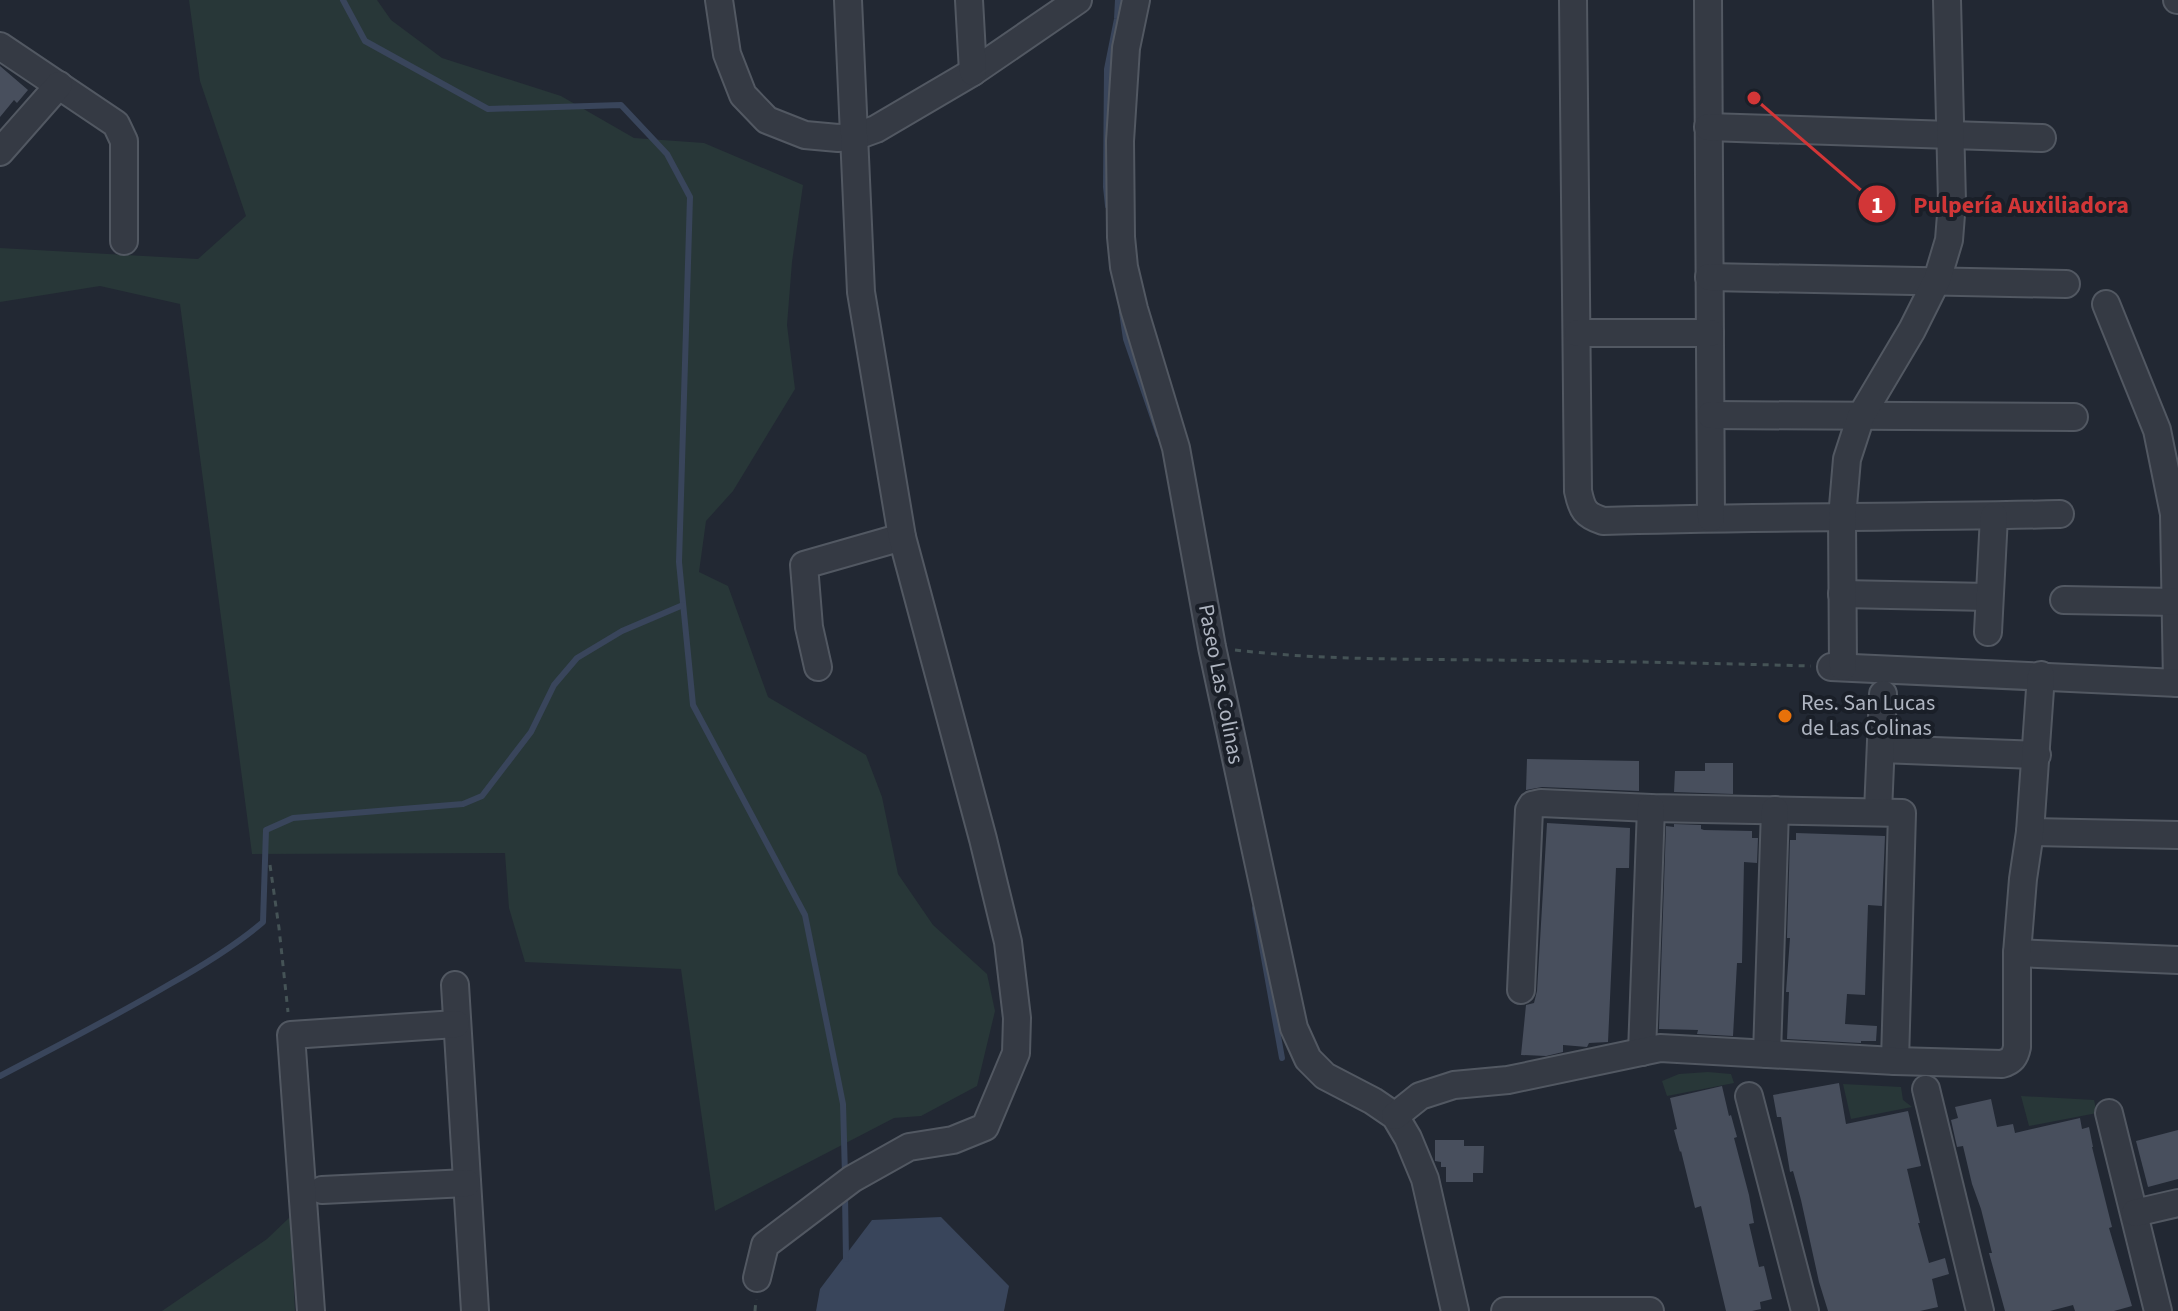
<svg xmlns="http://www.w3.org/2000/svg" width="2178" height="1311" font-family="'Source Sans 3',sans-serif">
	<rect width="100%" height="100%" fill="#222833"/>
	<g fill="#283738">
		<polygon points="189,0 377,0 391,20 442,58 561,96 634,138 704,143 803,185 792,262 787,325 795,389 733,491 706,521 699,572 728,586 768,697 866,755 882,797 898,874 933,925 987,974 995,1011 977,1086 921,1116 894,1118 715,1211 681,969 525,962 509,908 505,853 252,854 180,304 100,286 0,302 0,248 198,259 246,216 200,81"/>
		<polygon points="1708,1072 1731,1074 1734,1083 1667,1096 1662,1081 1679,1074"/>
		<polygon points="1843,1084 1901,1087 1903,1100 1912,1107 1851,1119"/>
		<polygon points="2021,1096 2094,1100 2097,1113 2029,1126"/>
		<polygon points="290,1217 295,1311 162,1311 267,1239"/>
	</g>
	<polygon fill="#39455b" points="941,1217 1009,1286 1004,1311 816,1311 820,1289 872,1220"/>
	<g fill="none" stroke-linecap="round" stroke-linejoin="round">
		<g stroke="#39455b" stroke-width="6">
			<polyline points="343,0 365,41 488,109 621,105 667,154 690,197 679,562 693,705 805,915 843,1104 845,1175"/>
			<polyline points="1108,206 1106,187 1107,69 1117,19 1118,0"/>
			<polyline points="1122,312 1126,339 1159,435"/>
			<polyline points="1255,908 1282,1058"/>
			<path d="M 0,1076 C 57,1046 114,1017 170,984 C 202,966 235,946 263,922 L 266,830 L 293,818 L 463,804 L 482,796 L 531,732 L 554,685 L 577,658 L 622,631 L 683,605"/>
			<polyline points="845,1195 846,1259"/>
		</g>
	</g>
	<g fill="#484f5d">
		<polygon points="0,66 28,90 17,103 14,100 0,117"/>
		<polygon points="1527,759 1639,761 1639,791 1542,787 1526,790"/>
		<polygon points="1705,763 1733,763 1733,794 1674,792 1675,771 1705,771"/>
		<polygon points="1547,823 1630,828 1629,868 1616,868 1608,1042 1589,1043 1587,1047 1563,1045 1563,1052 1546,1056 1521,1055 1526,1005 1534,1003 1537,991"/>
		<polygon points="1674,824 1701,825 1701,829 1704,830 1752,831 1752,838 1758,838 1757,863 1744,862 1742,963 1737,963 1733,1036 1697,1034 1698,1030 1659,1029 1666,826 1674,827"/>
		<polygon points="1796,833 1885,836 1882,906 1868,905 1865,995 1847,994 1845,1024 1877,1026 1876,1041 1861,1041 1861,1043 1787,1039 1789,992 1786,992 1790,938 1787,938 1790,840 1796,840"/>
		<polygon points="1839,1083 1846,1124 1908,1111 1921,1166 1907,1169 1920,1223 1918,1223 1929,1263 1945,1258 1949,1274 1932,1279 1938,1307 1920,1311 1828,1311 1819,1282 1801,1200 1793,1171 1790,1172 1781,1117 1777,1117 1773,1095"/>
		<polygon points="1722,1086 1729,1116 1731,1115 1737,1137 1734,1138 1749,1195 1754,1223 1749,1224 1759,1267 1764,1266 1772,1299 1760,1302 1761,1309 1752,1311 1726,1311 1701,1206 1695,1208 1681,1151 1680,1152 1674,1130 1677,1129 1670,1098"/>
		<polygon points="1991,1099 1997,1127 2013,1124 2015,1133 2080,1118 2082,1129 2089,1127 2093,1147 2092,1147 2112,1227 2109,1228 2132,1306 2114,1311 2075,1311 2073,1305 2050,1311 2005,1311 1989,1253 1992,1253 1981,1209 1972,1184 1963,1146 1957,1147 1951,1120 1958,1118 1955,1107"/>
		<polygon points="2178,1130 2178,1179 2148,1187 2136,1141"/>
		<polygon points="1435,1140 1464,1140 1464,1146 1484,1146 1483,1173 1473,1173 1473,1182 1446,1182 1446,1167 1441,1167 1441,1162 1435,1161"/>
	</g>
	<g fill="none" stroke-linecap="round" stroke-linejoin="round">
		<g stroke="#525862" stroke-width="30">
			<g id="minor">
				<polyline points="719,0 727,54 743,95 767,120 805,135 838,138 854,137 876,129 973,72 1078,0"/>
				<polyline points="969,0 973,72"/>
				<polyline points="1136,0 1126,48 1120,141 1121,237 1124,267 1134,309 1176,448 1212,647 1294,1028 1308,1059 1325,1076 1373,1101 1395,1116 1408,1138 1425,1179 1455,1311"/>
				<path d="M 1573,0 L 1578,491 C 1582,510 1585,515 1603,521 C 1755,516 1907,518 2060,514"/>
				<polyline points="1708,0 1711,518"/>
				<polyline points="2177,0 2178,0"/>
				<polyline points="0,46 116,124 124,141 124,241"/>
				<polyline points="1708,127 2042,138"/>
				<polyline points="0,152 59,85"/>
				<polyline points="1709,277 2066,284"/>
				<polyline points="2106,304 2157,430 2174,514 2177,683"/>
				<polyline points="1578,333 1710,333"/>
				<polyline points="1711,415 2074,417"/>
				<polyline points="1842,594 1989,597"/>
				<polyline points="2064,600 2176,602"/>
				<polyline points="1988,632 1994,516"/>
				<polyline points="818,667 809,627 804,565 902,537"/>
				<polyline points="1831,667 2178,683"/>
				<polyline points="1843,667 1842,518 1847,459 1861,416 1912,330 1937,280 1949,240 1952,202 1947,0"/>
				<polyline points="1881,749 2037,755"/>
				<polyline points="1878,812 1883,694"/>
				<polyline points="2030,832 2178,835"/>
				<polyline points="2017,953 2178,960"/>
				<polyline points="455,985 475,1311"/>
				<polyline points="1521,990 1529,810 1532,805 1541,803 1651,808 1902,813 1895,1061"/>
				<polyline points="1642,1052 1651,808"/>
				<polyline points="1767,1054 1775,810"/>
				<polyline points="1926,1089 1980,1311"/>
				<polyline points="1749,1096 1805,1311"/>
				<polyline points="2109,1113 2158,1311"/>
				<path d="M 1395,1116 L 1420,1096 L 1454,1085 L 1508,1080 L 1660,1048 L 1895,1061 L 2002,1064 C 2012,1061 2015,1057 2017,1047 L 2017,953 L 2023,879 L 2030,832 L 2041,675"/>
				<polyline points="322,1190 467,1183"/>
				<polyline points="2135,1213 2178,1203"/>
				<polyline points="757,1278 765,1245 852,1179 909,1147 953,1140 985,1127 1016,1053 1017,1018 1008,942 983,839 902,537 861,292 848,0"/>
				<polyline points="311,1311 291,1035 456,1024"/>
				<polyline points="1505,1311 1650,1311"/>
			</g>
		</g>
		<g stroke="#455356" stroke-width="3" stroke-dasharray="6 6" stroke-linecap="butt">
			<path d="M 1235,650 C 1319,660 1405,659 1490,660 C 1597,661 1704,663 1811,666"/>
			<polyline points="270,865 279,928 288,1012"/>
			<polyline points="755,1311 756,1299"/>
		</g>
		<use href="#minor" stroke="#353a44" stroke-width="26"/>
	</g>
	<circle fill="#e8710a" stroke="#1a1f28" stroke-width="3" cx="1785" cy="716" r="8"/>
	<g text-anchor="middle" dominant-baseline="central" stroke-width="8" stroke-linejoin="round" paint-order="stroke">
		<g font-size="22" fill="#afb5c1" stroke="#1a1f28">
			<text transform="translate(1221 684) rotate(79)">Paseo Las Colinas</text>
		</g>
		<g font-size="22" fill="#afb5c1" stroke="#1a1f28" text-anchor="start">
			<text x="1801" y="703">Res. San Lucas<tspan x="1801" dy="25">de Las Colinas</tspan></text>
		</g>
	</g>
	<path fill="none" stroke="#d23637" stroke-width="3" d="M1754 98L1877 204"/>
	<g fill="#d23637" stroke="#1a1f28" stroke-width="3">
		<circle cx="1754" cy="98" r="8"/>
		<circle cx="1877" cy="204" r="20"/>
	</g>
	<g font-size="24" text-anchor="middle" font-weight="bold" fill="#fff">
		<text x="1877" y="213">1</text>
	</g>
	<g font-size="24" text-anchor="middle" font-weight="bold" fill="#d23637" stroke="#1a1f28" stroke-width="8" stroke-linejoin="round" paint-order="stroke">
		<text x="2021" y="213">Pulpería Auxiliadora</text>
	</g>
</svg>
